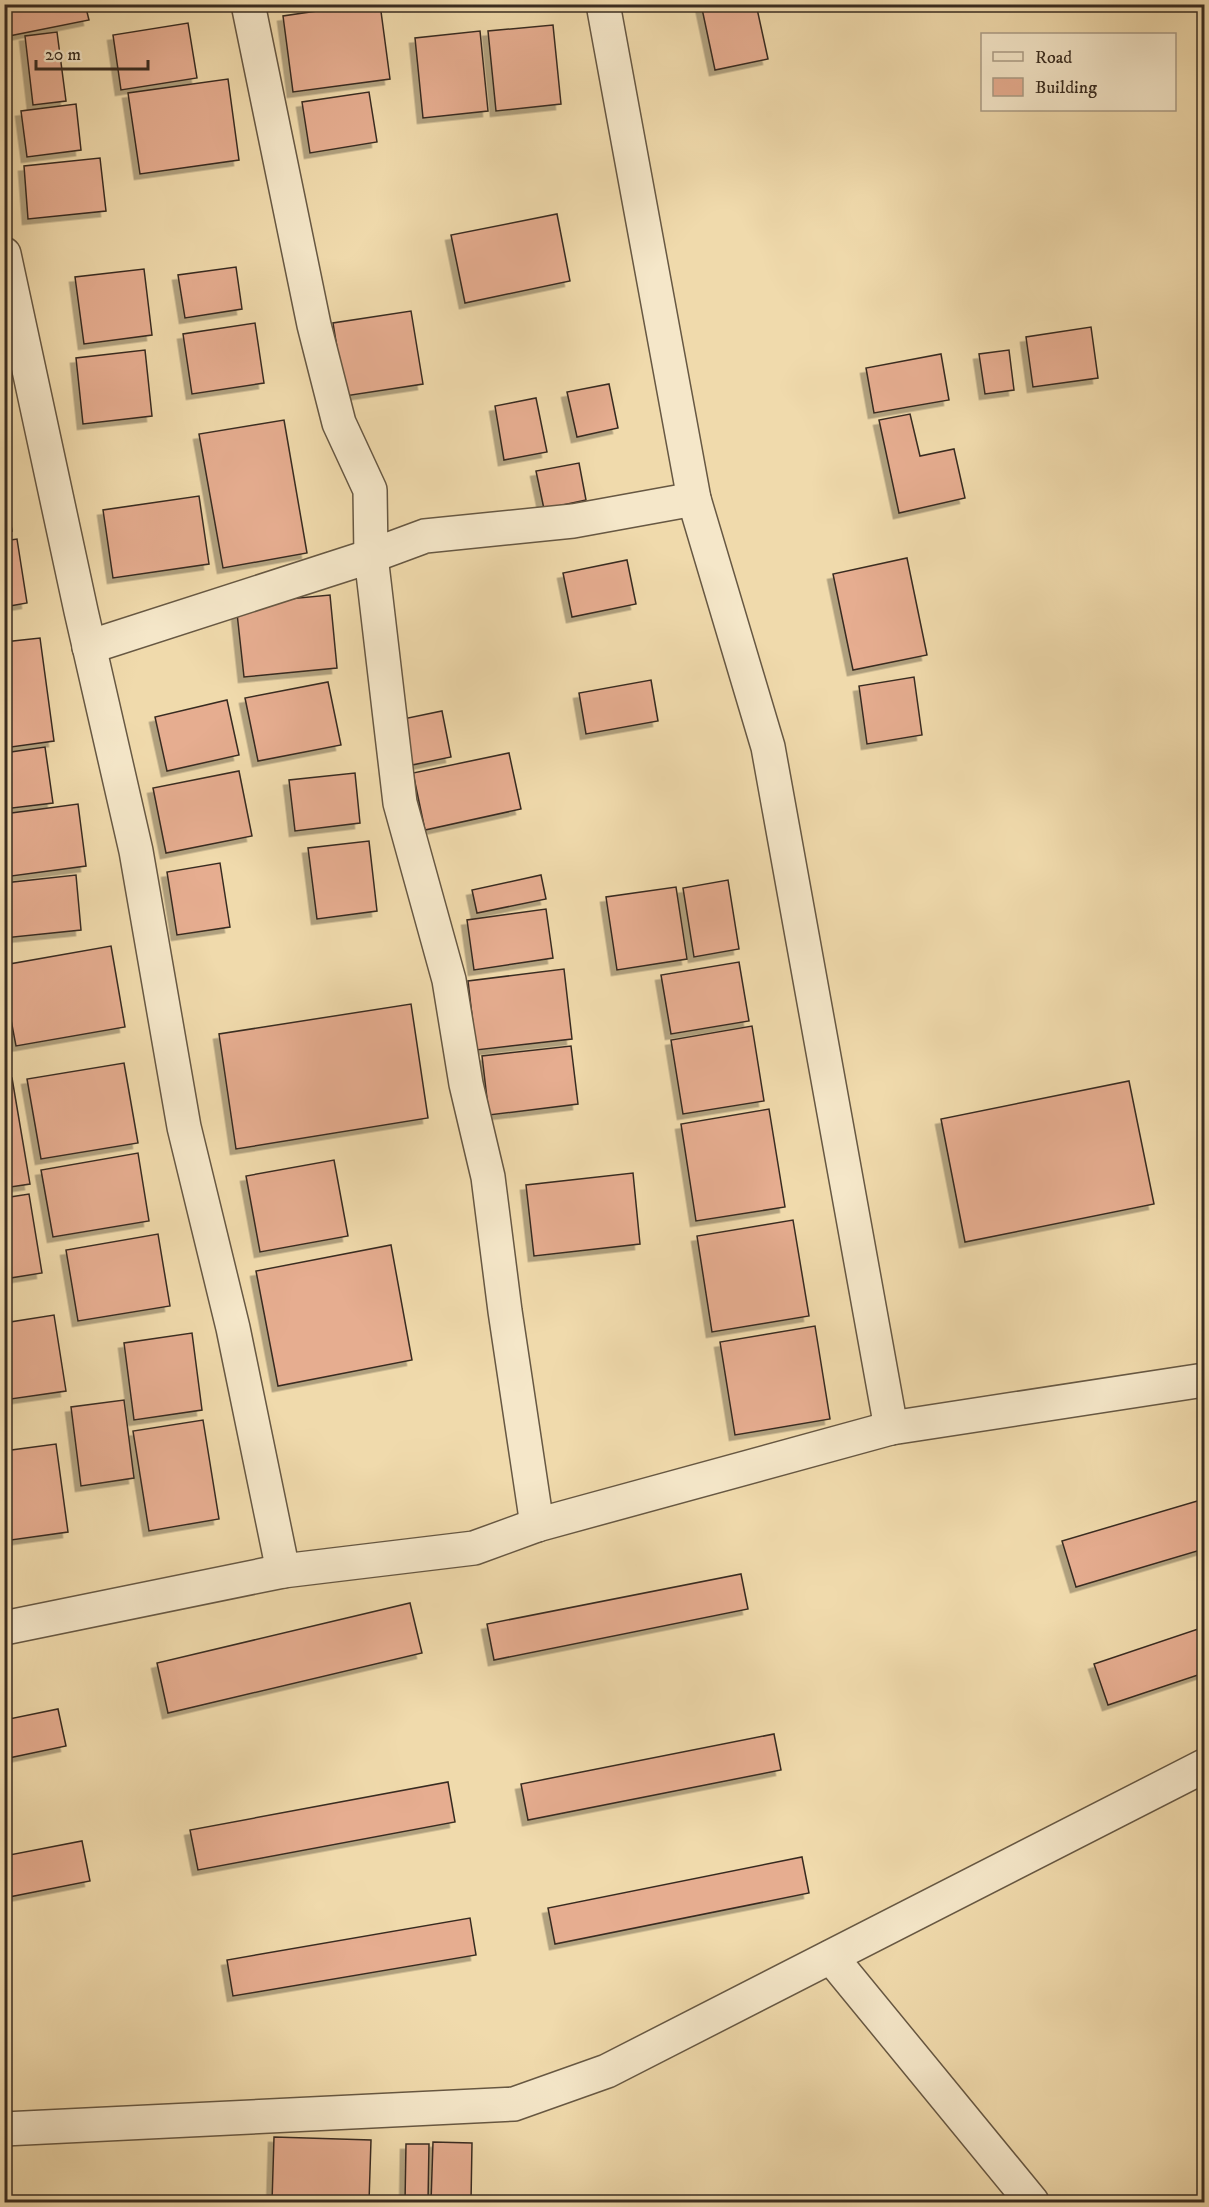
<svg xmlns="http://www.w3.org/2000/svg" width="1209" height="2207" font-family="'IM FELL DW Pica',serif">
	<defs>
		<filter id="shadow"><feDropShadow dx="-5.5" dy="5.5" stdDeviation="0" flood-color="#0004"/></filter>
	</defs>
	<rect width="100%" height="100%" fill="#f0daac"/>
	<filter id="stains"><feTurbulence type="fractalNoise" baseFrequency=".00333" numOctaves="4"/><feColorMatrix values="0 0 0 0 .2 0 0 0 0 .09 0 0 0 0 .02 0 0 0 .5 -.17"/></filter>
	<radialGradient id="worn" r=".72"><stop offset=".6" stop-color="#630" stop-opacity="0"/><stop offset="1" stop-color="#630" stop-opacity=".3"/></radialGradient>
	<g fill="#e6ad90" stroke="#392c20" stroke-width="1.5" filter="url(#shadow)">
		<polygon points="4,4 85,4 89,20 4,37"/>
		<polygon points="365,4 380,4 390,79 293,92 283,16"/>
		<polygon points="701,4 756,4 768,59 715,70"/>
		<polygon points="188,23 197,78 121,90 113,35"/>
		<polygon points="553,25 561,104 496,111 488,31"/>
		<polygon points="480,31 488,111 423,118 415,38"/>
		<polygon points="57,32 66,101 33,105 25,36"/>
		<polygon points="228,79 239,160 140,174 128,93"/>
		<polygon points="369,92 377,142 310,153 302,102"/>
		<polygon points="76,104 81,150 27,157 21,111"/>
		<polygon points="100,158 106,211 28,219 24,166"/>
		<polygon points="557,214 570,281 465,303 451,235"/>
		<polygon points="236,267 242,309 185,318 178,275"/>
		<polygon points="144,269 152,335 84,344 75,277"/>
		<polygon points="411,311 423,384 345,396 333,323"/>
		<polygon points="255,323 264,383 192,394 183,334"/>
		<polygon points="1091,327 1098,378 1033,387 1026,337"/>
		<polygon points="145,350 152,416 83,424 76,358"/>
		<polygon points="1009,350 1014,390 985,394 979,354"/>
		<polygon points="941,354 949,400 874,413 866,368"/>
		<polygon points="609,384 618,428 577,437 567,392"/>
		<polygon points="536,398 547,452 504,460 495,406"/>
		<polygon points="910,414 920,456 954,449 965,498 899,513 879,420"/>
		<polygon points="284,420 307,553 223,568 199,434"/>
		<polygon points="579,463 586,500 544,509 536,471"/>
		<polygon points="4,482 12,531 4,532"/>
		<polygon points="199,496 209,564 113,578 103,510"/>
		<polygon points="17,539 27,603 4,607 4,541"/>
		<polygon points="907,558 927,655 853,670 833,574"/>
		<polygon points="627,560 636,604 572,617 563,573"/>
		<polygon points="330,595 337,668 244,677 236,604"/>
		<polygon points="40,638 54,741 4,748 4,642"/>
		<polygon points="914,677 922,735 867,744 859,686"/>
		<polygon points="651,680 658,721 586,734 579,693"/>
		<polygon points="328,682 341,745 258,761 245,698"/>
		<polygon points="227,700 239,755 167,771 155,717"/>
		<polygon points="442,711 451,757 412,765 403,719"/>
		<polygon points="45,747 53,803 4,809 4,753"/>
		<polygon points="509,753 521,809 425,830 413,773"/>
		<polygon points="239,771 252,836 166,853 153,788"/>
		<polygon points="355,773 360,823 295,831 289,780"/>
		<polygon points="78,804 86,866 4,877 4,814"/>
		<polygon points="369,841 377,911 317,919 308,848"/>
		<polygon points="220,863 230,927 177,935 167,872"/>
		<polygon points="76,875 81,930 4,938 4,883"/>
		<polygon points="541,875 546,899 477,913 472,890"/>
		<polygon points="728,880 739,949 694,957 683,888"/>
		<polygon points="676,887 687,959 617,970 606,897"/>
		<polygon points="546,909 553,958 474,970 467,920"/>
		<polygon points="111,946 125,1027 16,1046 4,983 4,965"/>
		<polygon points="739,962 749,1021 671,1034 661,975"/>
		<polygon points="564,969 572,1039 476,1050 468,981"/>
		<polygon points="411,1004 428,1118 236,1149 219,1034"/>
		<polygon points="752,1026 764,1101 683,1114 671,1040"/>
		<polygon points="571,1046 578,1104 489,1115 482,1056"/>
		<polygon points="124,1063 138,1143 41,1159 27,1079"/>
		<polygon points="12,1078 30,1184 4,1188 4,1079"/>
		<polygon points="1129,1081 1154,1204 965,1242 941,1119"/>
		<polygon points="769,1109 785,1207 696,1221 681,1124"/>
		<polygon points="138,1153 149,1221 53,1237 41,1170"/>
		<polygon points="334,1160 348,1236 260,1252 246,1176"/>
		<polygon points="633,1173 640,1244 534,1256 526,1185"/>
		<polygon points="29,1194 42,1273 4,1279 4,1198"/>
		<polygon points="793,1220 809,1316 712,1332 697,1236"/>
		<polygon points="158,1234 170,1306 78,1321 66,1250"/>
		<polygon points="391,1245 412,1360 278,1386 256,1271"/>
		<polygon points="54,1315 66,1391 4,1400 4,1323"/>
		<polygon points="815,1326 830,1419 735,1435 720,1342"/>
		<polygon points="192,1333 202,1410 134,1420 124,1343"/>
		<polygon points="124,1400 134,1478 81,1486 71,1407"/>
		<polygon points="203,1420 219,1519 149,1531 133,1431"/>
		<polygon points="56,1444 68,1532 4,1541 4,1451"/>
		<polygon points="1204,1499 1204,1549 1076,1587 1062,1541"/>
		<polygon points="741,1574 748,1609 494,1660 487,1624"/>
		<polygon points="410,1603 422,1653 168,1713 157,1663"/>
		<polygon points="1204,1627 1204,1673 1108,1705 1094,1664"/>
		<polygon points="58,1709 66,1746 4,1759 4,1720"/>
		<polygon points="774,1734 781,1770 528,1820 521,1784"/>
		<polygon points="448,1782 455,1822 198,1870 190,1830"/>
		<polygon points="82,1841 90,1881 4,1898 4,1856"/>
		<polygon points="802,1857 809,1893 555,1944 548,1908"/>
		<polygon points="470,1918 476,1955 233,1996 227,1960"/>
		<polygon points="274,2137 371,2140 369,2202 272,2202"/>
		<polygon points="433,2142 472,2143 471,2202 431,2202"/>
		<polygon points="406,2144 429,2144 428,2202 405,2202"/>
	</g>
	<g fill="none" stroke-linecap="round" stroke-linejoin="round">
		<g stroke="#675843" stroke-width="36">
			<g id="minor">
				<polyline points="248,4 314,325 339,423 370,490 371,556 425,536 573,521 694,499"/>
				<polyline points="603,4 694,499 768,747 891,1428"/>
				<polyline points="4,254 81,611 136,851 184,1127 233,1328 283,1571"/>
				<polyline points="89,647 371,556 400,803 449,980 466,1084 488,1177 505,1311 537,1525"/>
				<polyline points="4,1628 283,1571 474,1548 537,1525 891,1428 1204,1380"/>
				<polyline points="831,1957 1032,2202"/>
				<polyline points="4,2129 514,2104 607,2071 1204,1766"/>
			</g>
		</g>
		<use href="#minor" stroke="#f5e7c9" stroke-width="33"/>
	</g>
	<rect width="1209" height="2207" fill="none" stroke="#f0daac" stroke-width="24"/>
	<rect x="6" y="6" width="1197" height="2195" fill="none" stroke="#392c20" stroke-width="3"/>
	<rect x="12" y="12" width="1185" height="2183" fill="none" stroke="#392c20" stroke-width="1.5"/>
	<rect x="981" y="33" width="195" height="78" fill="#f5e7c9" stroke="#aa9c85" stroke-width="1.5"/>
	<rect x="993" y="52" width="30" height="9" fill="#f5e7c9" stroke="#aa9c85" stroke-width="1.5"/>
	<text x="1035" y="63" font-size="18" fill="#392c20">Road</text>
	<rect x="993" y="78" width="30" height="18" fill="#e6ad90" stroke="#aa9c85" stroke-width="1.5"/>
	<text x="1035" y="93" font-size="18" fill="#392c20">Building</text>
	<path d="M36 60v9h112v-9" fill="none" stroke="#392c20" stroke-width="3"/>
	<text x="45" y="60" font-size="18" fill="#392c20" stroke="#f5e7c9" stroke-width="4.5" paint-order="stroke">20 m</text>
	<rect width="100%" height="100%" filter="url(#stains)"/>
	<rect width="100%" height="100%" fill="url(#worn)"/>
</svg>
